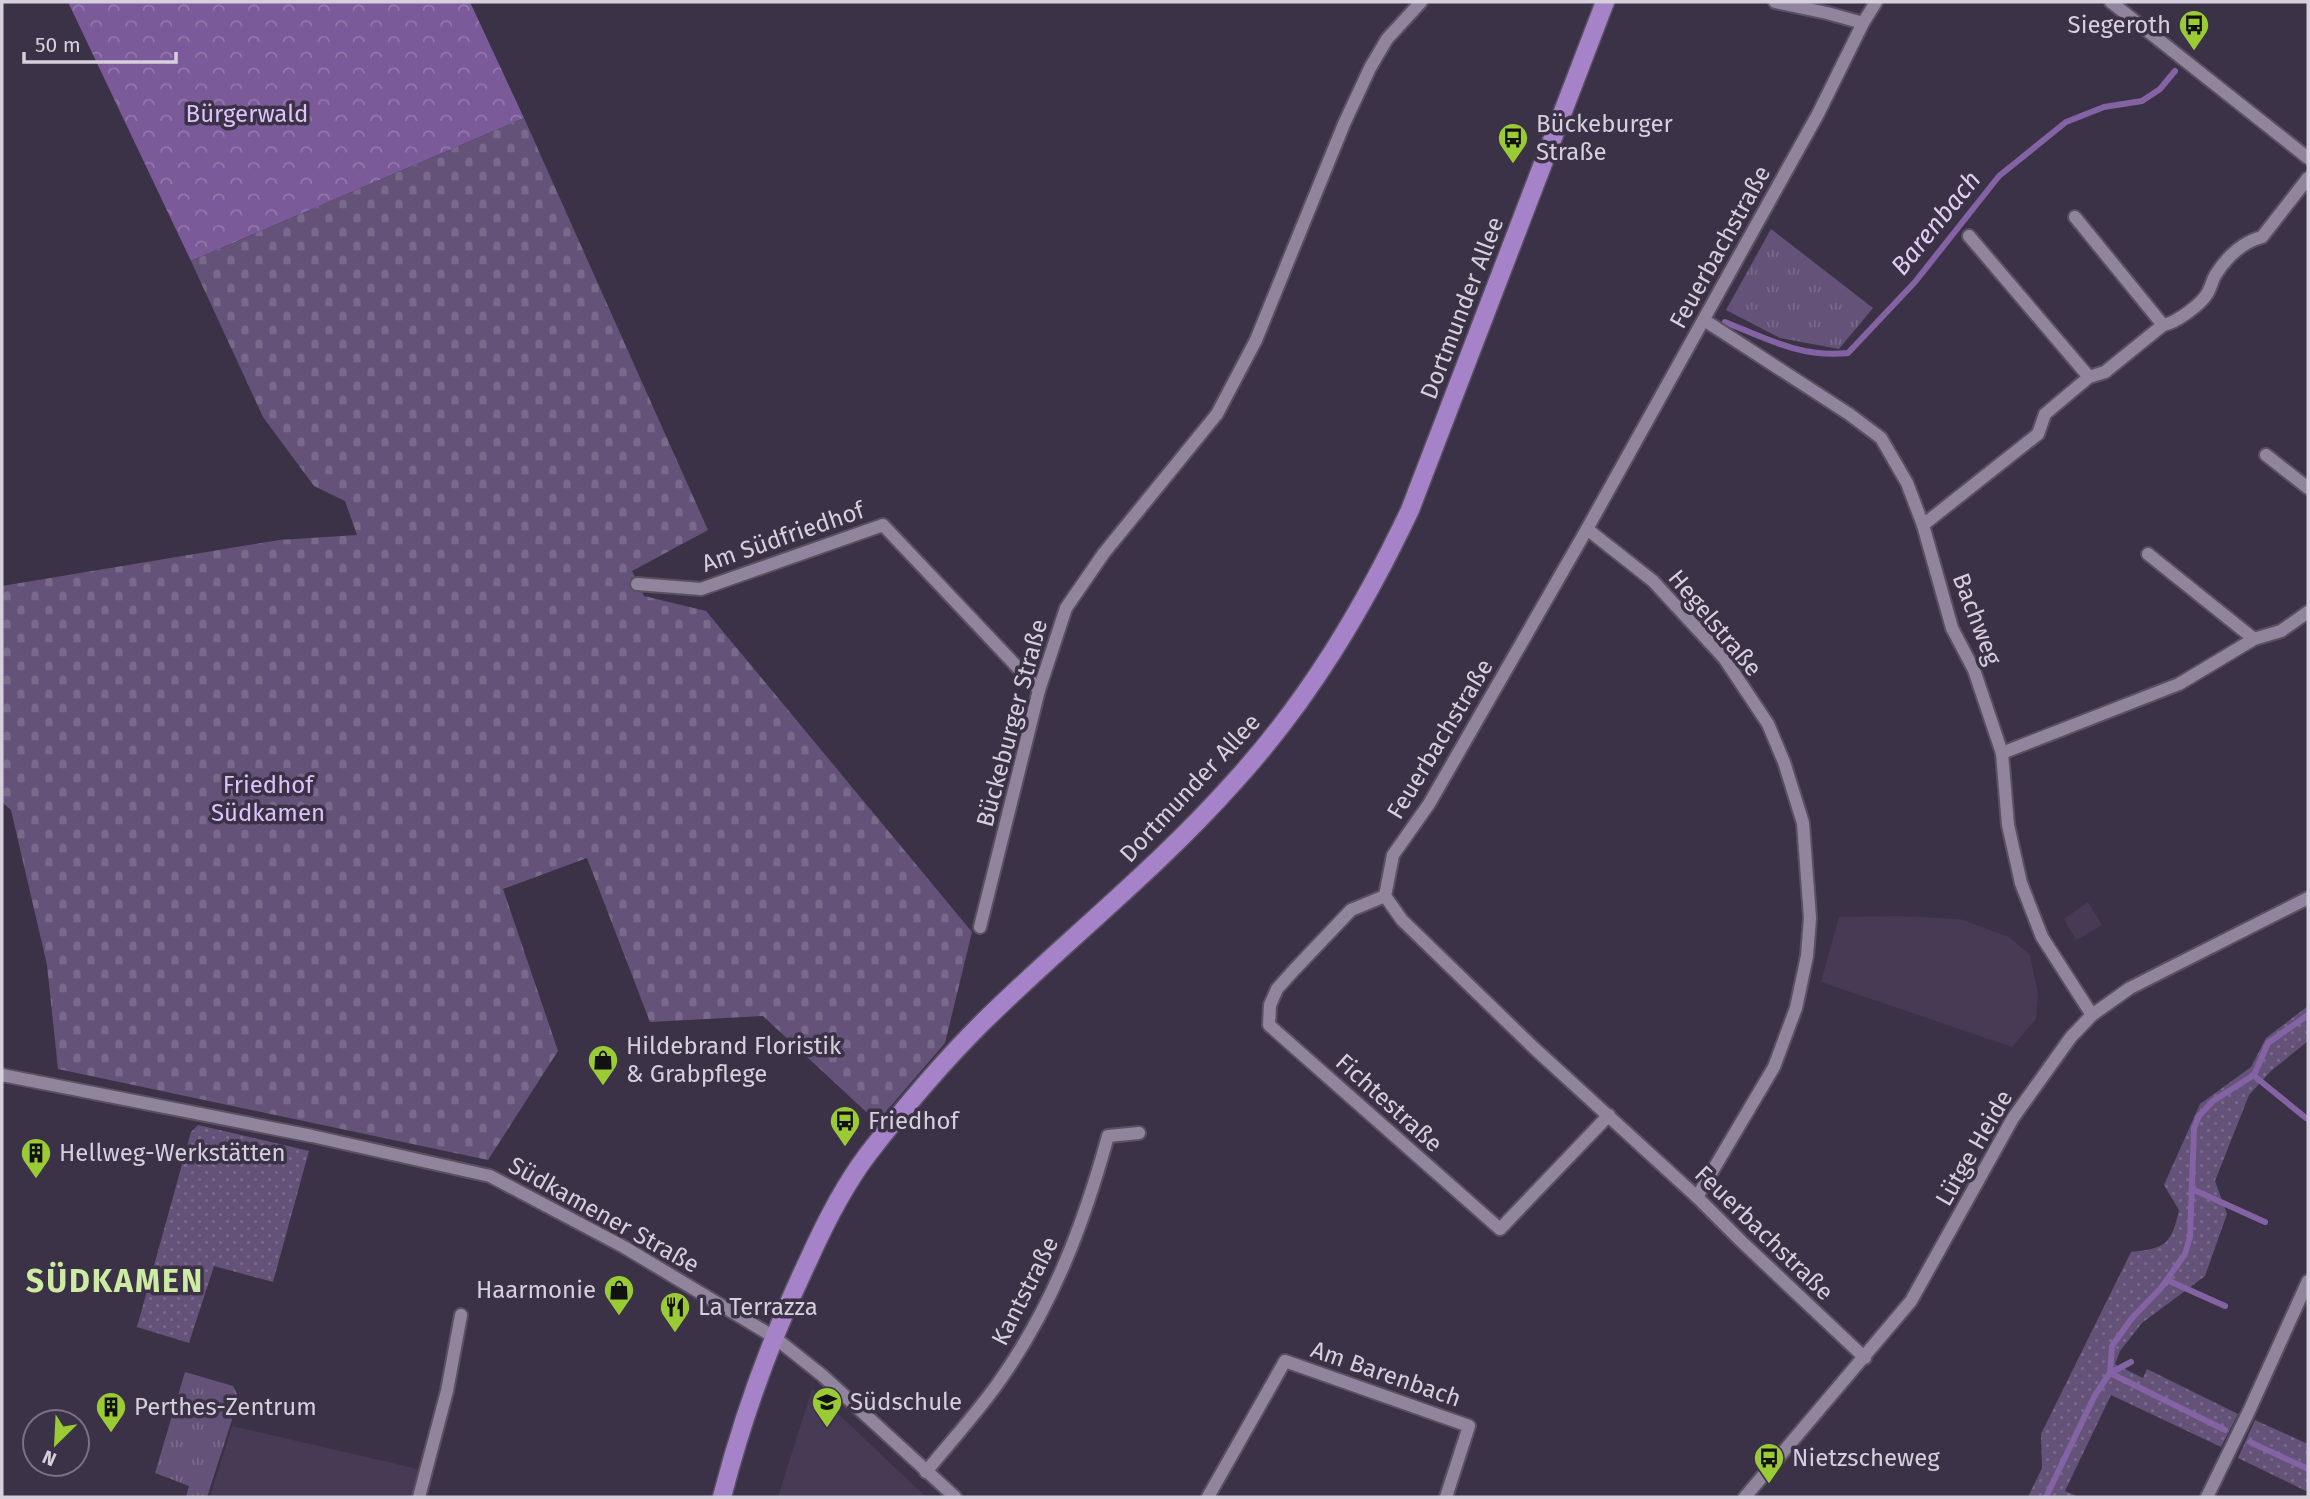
<svg xmlns="http://www.w3.org/2000/svg" width="2310" height="1499" font-family="'Fira Sans',sans-serif">
	<defs>
		<pattern id="grass-dots" width="8" height="8" patternUnits="userSpaceOnUse" patternTransform="scale(1.75)"><rect width="8" height="8" fill="#645278"/><path d="M2 2h.1M6 6h.1" fill="none" stroke="#796a8b" stroke-width="1.8" stroke-linecap="round"/></pattern>
		<pattern id="forest-crowns" width="20" height="18" patternUnits="userSpaceOnUse" patternTransform="scale(1.75)"><rect width="20" height="18" fill="#7a5a99"/><path d="M2 6a3 3 0 1 1 6 0M12 15a3 3 0 1 1 6 0" fill="none" stroke="#9278ab"/></pattern>
		<pattern id="cemetery-stones" width="16" height="16" patternUnits="userSpaceOnUse" patternTransform="scale(1.75)"><rect width="16" height="16" fill="#645278"/><path d="M2 7V4a2 2 0 0 1 4 0v3zM10 15v-3a2 2 0 0 1 4 0v3z" fill="#796a8b"/></pattern>
		<pattern id="park-tufts" width="24" height="20" patternUnits="userSpaceOnUse" patternTransform="scale(1.75)"><rect width="24" height="20" fill="#645278"/><path d="M3 7l-1-3M5 7V3M7 7l1-3M15 17l-1-3M17 17v-4M19 17l1-3" fill="none" stroke="#796a8b"/></pattern>
	</defs>
	<rect width="100%" height="100%" fill="#3c3247"/>
	<g fill="#463a54">
		<polygon points="2088,902 2102,925 2076,940 2064,919"/>
		<polygon points="1898,916 1960,919 2009,937 2030,955 2038,994 2036,1019 2012,1047 1821,982 1839,917"/>
		<polygon points="812,1389 926,1497 778,1497"/>
		<polygon points="232,1426 418,1469 411,1497 210,1497"/>
	</g>
	<g fill="url(#grass-dots)">
		<path d="M 2308,1006 L 2308,1041 L 2271,1071 L 2249,1095 L 2215,1181 L 2227,1214 L 2205,1276 L 2142,1323 L 2120,1351 L 2115,1364 L 2143,1378 L 2147,1369 L 2238,1414 L 2221,1447 L 2111,1395 L 2065,1491 L 2079,1497 L 2028,1497 L 2042,1468 L 2041,1434 L 2131,1252 C 2166,1248 2171,1245 2179,1210 L 2164,1185 L 2200,1104 L 2251,1067 L 2266,1038 Z"/>
		<polygon points="198,1125 309,1151 273,1282 214,1266 189,1343 137,1327 191,1132"/>
		<polygon points="2255,1420 2308,1444 2308,1492 2238,1458"/>
	</g>
	<polygon fill="url(#forest-crowns)" points="68,2 470,2 524,118 191,261"/>
	<polygon fill="url(#cemetery-stones)" points="524,118 708,530 632,571 644,596 706,611 972,932 945,1043 877,1122 763,1016 650,1022 587,858 503,889 558,1051 488,1160 58,1069 47,965 11,810 2,802 2,586 279,540 357,535 345,501 314,486 263,417 191,261"/>
	<g fill="url(#park-tufts)">
		<polygon points="1771,229 1873,308 1839,349 1780,338 1726,310"/>
		<polygon points="185,1372 233,1386 239,1398 207,1497 186,1497 189,1486 155,1473"/>
	</g>
	<g fill="none" stroke-linecap="round" stroke-linejoin="round">
		<g stroke="#8363a4" stroke-width="6">
			<path d="M 1725,322 C 1767,339 1802,358 1848,353 L 1915,282 L 1999,176 L 2066,122 L 2104,107 L 2142,101 L 2160,89 L 2175,71"/>
			<polyline points="2253,1075 2306,1118"/>
			<polyline points="2192,1189 2265,1222"/>
			<polyline points="2167,1280 2225,1306"/>
			<polyline points="2225,1430 2110,1373 2112,1346 2132,1318 2161,1288 2185,1254 2190,1237 2194,1128 2199,1116 2213,1101 2254,1075 2268,1043 2308,1015"/>
			<polyline points="2250,1442 2308,1469"/>
			<polyline points="2046,1497 2095,1395 2110,1373 2131,1362"/>
		</g>
		<g stroke="#595162" stroke-width="16">
			<g id="minor">
				<polyline points="1775,2 1827,13 1863,23"/>
				<polyline points="2111,2 2308,158"/>
				<polyline points="2075,217 2163,325"/>
				<polyline points="1969,236 2089,377"/>
				<polyline points="1704,320 1849,414 1881,438 1907,483 1923,525 1952,628 1974,670 2002,753 2008,825 2021,883 2042,937 2092,1015"/>
				<polyline points="2266,455 2308,488"/>
				<path d="M 1923,525 L 2038,434 L 2045,414 L 2089,377 L 2105,372 L 2163,325 C 2176,323 2200,305 2207,294 C 2211,288 2212,280 2216,274 C 2227,257 2243,242 2262,237 L 2308,178"/>
				<polyline points="1587,529 1653,581 1724,658 1768,724 1784,762 1803,823 1810,918 1807,956 1796,1008 1774,1067 1697,1197"/>
				<polyline points="2148,554 2254,639"/>
				<polyline points="637,584 701,589 883,525 1039,690"/>
				<polyline points="2002,753 2179,684 2254,639 2281,631 2308,612"/>
				<polyline points="1385,896 1351,910 1294,970 1277,989 1270,1005 1269,1025 1500,1229 1609,1115"/>
				<polyline points="980,927 1039,690 1066,608 1104,553 1217,414 1256,340 1344,124 1370,68 1387,39 1421,2"/>
				<polyline points="2,1075 312,1136 490,1176 624,1247 774,1337 823,1376 955,1497"/>
				<polyline points="1865,1358 1741,1241 1697,1197 1534,1048 1402,920 1385,896 1393,855 1429,804 1587,529 1818,114 1863,23 1876,2"/>
				<path d="M 926,1472 C 951,1441 980,1410 1003,1376 C 1054,1302 1084,1223 1108,1136 L 1139,1133"/>
				<polyline points="419,1497 447,1391 461,1315"/>
				<polyline points="1208,1497 1285,1361 1469,1426 1446,1497"/>
				<polyline points="1745,1497 1911,1301 2013,1118 2071,1037 2092,1015 2130,988 2308,898"/>
				<polyline points="2207,1497 2249,1411 2308,1281"/>
			</g>
		</g>
		<g stroke="#595162" stroke-width="21">
			<path id="major" d="M 722,1497 C 743,1416 772,1336 808,1261 C 825,1223 843,1187 868,1154 C 903,1109 941,1064 981,1024 C 1064,942 1156,870 1234,782 C 1308,701 1363,609 1410,510 L 1605,2"/>
		</g>
		<use href="#minor" stroke="#90859d" stroke-width="12"/>
		<use href="#major" stroke="#a682c9" stroke-width="18"/>
	</g>
	<defs>
		<g id="bus-pin" transform="scale(1.575)"><path d="M0 17L-7.5 6A9.5 9.5 0 1 1 7.5 6Z" fill="#9acb34" stroke="#3c3247"/><path d="M-5-6H5V4H4V6H2V4H-2V6H-4V4H-5ZM-3.5-4V0h7V-4ZM-3.5 1.2v1.5H-2V1.2ZM2 1.2v1.5H3.5V1.2Z" fill="#111"/></g>
		<g id="shop-pin" transform="scale(1.575)"><path d="M0 17L-7.5 6A9.5 9.5 0 1 1 7.5 6Z" fill="#9acb34" stroke="#3c3247"/><path d="M-5-2.5h2.3a2.7 3.5 0 0 1 5.4 0H5L5.5 6h-11ZM-1.5-2.5h3a1.5 2.3 0 0 0-3 0Z" fill="#111"/></g>
		<g id="building-pin" transform="scale(1.575)"><path d="M0 17L-7.5 6A9.5 9.5 0 1 1 7.5 6Z" fill="#9acb34" stroke="#3c3247"/><path d="M-4-6H4V6H1V3H-1V6H-4ZM-2.5-4.3h1.7v1.8h-1.7ZM.8-4.3h1.7v1.8H.8ZM-2.5-1h1.7V.8h-1.7ZM.8-1h1.7V.8H.8Z" fill="#111"/></g>
		<g id="restaurant-pin" transform="scale(1.575)"><path d="M0 17L-7.5 6A9.5 9.5 0 1 1 7.5 6Z" fill="#9acb34" stroke="#3c3247"/><path d="M-5-6h1v4h1v-4h1v4h1v-4h1v5L-1.5 .5V6h-2V.5L-5-1ZM5-6V6H3V1.5H1.5Q1.5-4 5-6Z" fill="#111"/></g>
		<g id="school-pin" transform="scale(1.575)"><path d="M0 17L-7.5 6A9.5 9.5 0 1 1 7.5 6Z" fill="#9acb34" stroke="#3c3247"/><path d="M0-5L7-2L0 1L-7-2ZM-4 1L0 2.5L4 1V4Q0 6-4 4Z" fill="#111"/></g>
	</defs>
	<g fill-rule="evenodd">
		<use href="#bus-pin" x="2194" y="25"/>
		<use href="#bus-pin" x="1513" y="138"/>
		<use href="#shop-pin" x="603" y="1060"/>
		<use href="#bus-pin" x="845" y="1121"/>
		<use href="#building-pin" x="36" y="1153"/>
		<use href="#shop-pin" x="619" y="1290"/>
		<use href="#restaurant-pin" x="675" y="1307"/>
		<use href="#school-pin" x="827" y="1402"/>
		<use href="#building-pin" x="111" y="1407"/>
		<use href="#bus-pin" x="1769" y="1458"/>
	</g>
	<g text-anchor="middle" dominant-baseline="central" stroke-width="7" stroke-linejoin="round" paint-order="stroke">
		<g font-size="24" fill="#d6d0dd" stroke="#3c3247" text-anchor="start">
			<text x="2171" y="25" text-anchor="end">Siegeroth</text>
			<text x="1536" y="124">Bückeburger<tspan x="1536" dy="28">Straße</tspan></text>
			<text x="626" y="1046">Hildebrand Floristik<tspan x="626" dy="28">&amp; Grabpflege</tspan></text>
			<text x="868" y="1121">Friedhof</text>
			<text x="59" y="1153">Hellweg-Werkstätten</text>
			<text x="596" y="1290" text-anchor="end">Haarmonie</text>
			<text x="698" y="1307">La Terrazza</text>
			<text x="850" y="1402">Südschule</text>
			<text x="134" y="1407">Perthes-Zentrum</text>
			<text x="1792" y="1458">Nietzscheweg</text>
		</g>
		<g font-size="24" fill="#ddc3fa" stroke="#3c3247">
			<text x="247" y="114">Bürgerwald</text>
			<text x="268" y="785">Friedhof<tspan x="268" dy="28">Südkamen</tspan></text>
		</g>
		<g font-size="24" fill="#d6d0dd" stroke="#3c3247">
			<text transform="translate(1720 247) rotate(-61)">Feuerbachstraße</text>
			<text transform="translate(1462 308) rotate(-69)">Dortmunder Allee</text>
			<text transform="translate(783 537) rotate(-19)">Am Südfriedhof</text>
			<text transform="translate(1977 619) rotate(69)">Bachweg</text>
			<text transform="translate(1715 623) rotate(50)">Hegelstraße</text>
			<text transform="translate(1012 723) rotate(-75)">Bückeburger Straße</text>
			<text transform="translate(1440 739) rotate(-59)">Feuerbachstraße</text>
			<text transform="translate(1190 788) rotate(-47)">Dortmunder Allee</text>
			<text transform="translate(1389 1103) rotate(42)">Fichtestraße</text>
			<text transform="translate(1974 1148) rotate(-60)">Lütge Heide</text>
			<text transform="translate(604 1215) rotate(29)">Südkamener Straße</text>
			<text transform="translate(1764 1233) rotate(44)">Feuerbachstraße</text>
			<text transform="translate(1025 1291) rotate(-63)">Kantstraße</text>
			<text transform="translate(1386 1374) rotate(19)">Am Barenbach</text>
		</g>
		<g font-size="26" font-style="italic" fill="#dfcdf2" stroke="#3c3247">
			<text transform="translate(1936 223) rotate(-51)">Barenbach</text>
		</g>
		<g font-size="32" font-weight="bold" letter-spacing="2" fill="#cdeba2" stroke="#3c3247">
			<text x="115" y="1281">SÜDKAMEN</text>
		</g>
	</g>
	<rect width="2310" height="1499" fill="none" stroke="#d6d0dd" stroke-width="7"/>
	<g transform="translate(56 1443) rotate(204)"><circle r="33" fill="#3c3247" stroke="#7a7183" stroke-width="2"/>
	<path d="M0-5L12 26L0 18L-12 26Z" fill="#9acb34"/>
	<text y="-10" font-size="19" font-weight="bold" text-anchor="middle" fill="#d6d0dd">N</text>
	</g>
	<path d="M24 52v10h152v-10" fill="none" stroke="#d6d0dd" stroke-width="3.5"/>
	<text x="35" y="52" font-size="21" fill="#d6d0dd" stroke="#3c3247" stroke-width="5" paint-order="stroke">50 m</text>
</svg>
